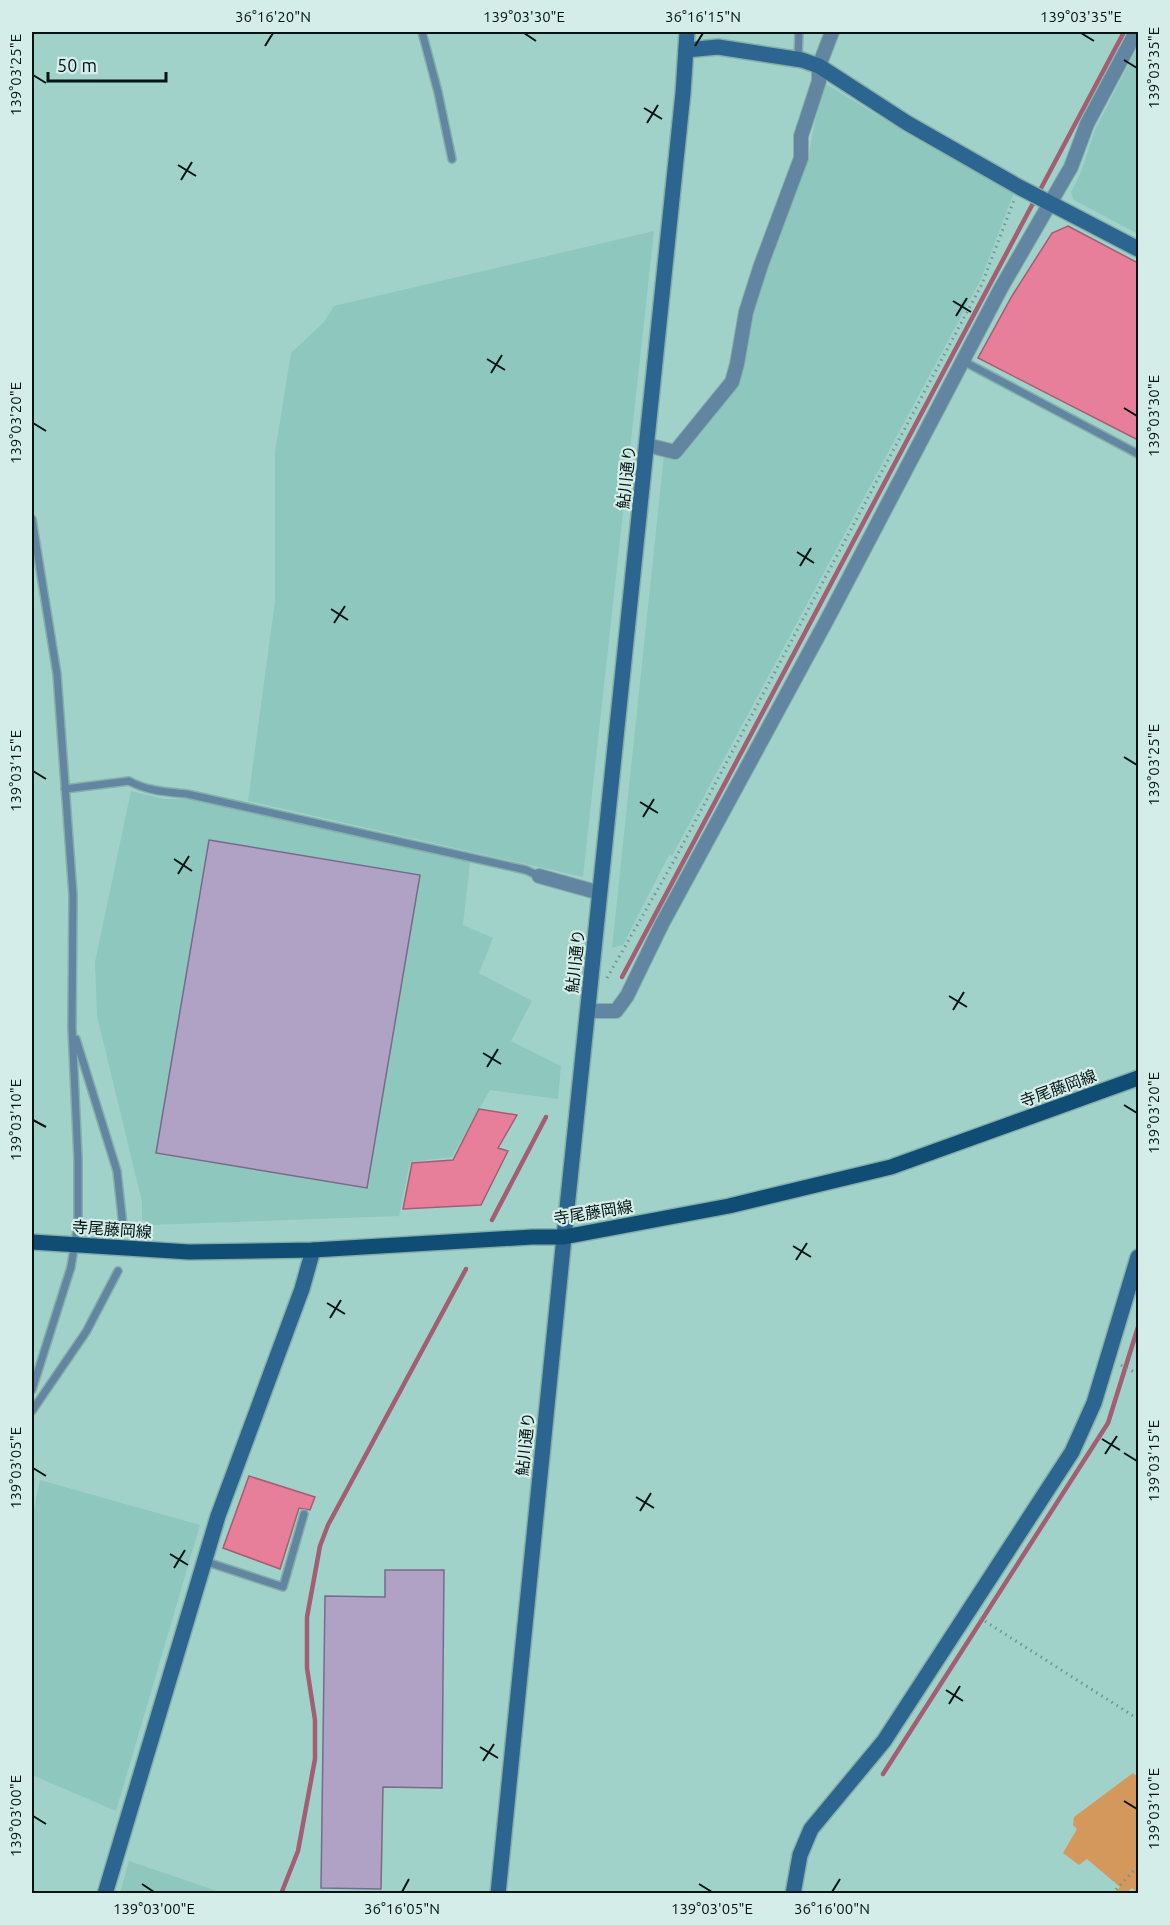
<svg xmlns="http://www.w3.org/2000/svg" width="1170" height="1925" font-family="Ubuntu,'Noto Sans JP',sans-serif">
	<rect width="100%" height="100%" fill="#a1d2ca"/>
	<g fill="#8dc7be">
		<polygon points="1138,46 1138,234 1074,200 1071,192 1081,172 1095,130"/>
		<polygon points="826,84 918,140 1014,192 981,279 672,856 669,855 623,945 612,948 664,455 733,387 744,366 753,312 764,267 808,158 821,90"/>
		<polygon points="654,231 583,877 248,801 275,601 275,452 291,353 324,322 334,306"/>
		<polygon points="131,791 164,799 193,799 470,862 463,925 493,938 479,973 532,1001 511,1041 561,1066 558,1099 490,1090 452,1157 410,1162 399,1216 151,1225 142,1219 142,1202 97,1016 95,962"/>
		<polygon points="40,1480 200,1525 116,1811 32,1775 32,1518"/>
		<polygon points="129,1861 223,1893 120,1893"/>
	</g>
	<polygon fill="#d4985d" points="1133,1773 1138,1777 1138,1893 1132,1888 1126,1893 1115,1893 1120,1887 1087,1859 1079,1865 1063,1853 1077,1829 1073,1825 1074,1817"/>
	<g fill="#e77e9a" stroke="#a35e71" stroke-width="1.5">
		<polygon points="1068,226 1138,263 1138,440 978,358 1012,296 1052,233"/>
		<polygon points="479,1109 517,1115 498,1148 508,1151 481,1205 403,1209 412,1163 453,1160"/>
		<polygon points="249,1476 315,1497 310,1510 299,1508 280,1569 223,1548"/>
	</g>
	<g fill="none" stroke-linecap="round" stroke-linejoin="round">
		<g stroke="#a35e71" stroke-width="4.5">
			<polyline points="622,977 1124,32"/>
			<polyline points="492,1220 546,1117"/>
			<polyline points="883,1774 1108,1423 1138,1327"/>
			<polyline points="281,1894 298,1851 315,1759 315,1720 307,1668 307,1617 320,1546 328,1525 466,1269"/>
		</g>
	</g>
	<g fill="#b0a2c5" stroke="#786a8b" stroke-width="1.5">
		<polygon points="209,840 420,875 367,1188 156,1153"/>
		<polygon points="385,1570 444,1570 442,1788 383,1787 381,1889 321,1888 325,1596 385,1597"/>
	</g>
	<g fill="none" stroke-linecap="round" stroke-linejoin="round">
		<g stroke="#85b0a9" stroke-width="10">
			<g id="lane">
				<polyline points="422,32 438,92 452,159"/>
				<polyline points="798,59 799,32"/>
				<polyline points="963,361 1138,454"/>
				<polyline points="32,519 57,674 73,895 72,1028 78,1159 78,1224 71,1267 32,1390"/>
				<path d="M 65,789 L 129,781 C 147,791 167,792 187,794 L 526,870 L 539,876"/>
				<polyline points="76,1039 117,1171 123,1226"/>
				<polyline points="32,1411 86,1332 118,1271"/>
				<polyline points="204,1561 283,1587 304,1514"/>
			</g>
		</g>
		<g stroke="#85b0a9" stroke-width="16">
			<g id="street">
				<polyline points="647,445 675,452 732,382 737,364 746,312 761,265 801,158 801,136 819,81 819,66 832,32"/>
				<polyline points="539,876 600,893"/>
				<polyline points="588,1011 616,1011 627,996 662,924 829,616 1001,288 1071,167 1087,124 1136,32"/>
			</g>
		</g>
		<g stroke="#85b0a9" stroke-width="18">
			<g id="secondary">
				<polyline points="686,50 718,47 802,60 819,66 907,123 1019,187 1138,249"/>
				<polyline points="105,1894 218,1516 302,1289 313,1250"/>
				<polyline points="498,1894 564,1237 683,93 687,32"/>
				<polyline points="793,1894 800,1855 811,1829 884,1741 1072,1452 1094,1403 1138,1257"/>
			</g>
		</g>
		<g stroke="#85b0a9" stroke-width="18">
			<polyline id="primary" points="32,1242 189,1252 313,1250 532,1237 564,1237 729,1206 891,1167 1138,1078"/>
		</g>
		<g stroke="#6f968f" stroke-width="3" stroke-dasharray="1.5 4.5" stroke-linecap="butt">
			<polyline points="607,978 675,859 982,284 1014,200"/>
			<polyline points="1121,1365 1138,1374"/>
			<polyline points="980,1618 1138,1719"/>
			<polyline points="1112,1894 1138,1866"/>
		</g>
		<use href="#lane" stroke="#6285a2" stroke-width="7"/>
		<use href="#street" stroke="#6285a2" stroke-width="14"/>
		<use href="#secondary" stroke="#2c658f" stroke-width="15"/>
		<use href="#primary" stroke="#104d75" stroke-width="15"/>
	</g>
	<path fill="none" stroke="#031411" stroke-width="2" d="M 524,33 L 536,41M 1081,33 L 1094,41M 265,46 L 273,33M 695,46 L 703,33M 1124,60 L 1137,68M 33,75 L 46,83M 644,108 L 662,119M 647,123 L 658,105M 178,165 L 196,176M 181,180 L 192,162M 953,301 L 971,312M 956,316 L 967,298M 487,359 L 505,370M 491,373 L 502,355M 1124,408 L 1137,416M 33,423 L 46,431M 797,552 L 814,563M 800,566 L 811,548M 331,609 L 348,620M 334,623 L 345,606M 1124,757 L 1137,765M 33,771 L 46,779M 640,802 L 658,813M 643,817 L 654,799M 174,859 L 192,871M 178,874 L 189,856M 949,996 L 967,1007M 953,1010 L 964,992M 483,1053 L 501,1064M 487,1067 L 498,1049M 1124,1105 L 1137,1113M 33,1120 L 46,1127M 793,1246 L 811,1257M 796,1260 L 807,1243M 327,1303 L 345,1314M 330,1318 L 341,1300M 1102,1439 L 1120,1450M 1124,1453 L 1137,1461M 1105,1454 L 1117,1436M 33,1468 L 46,1476M 636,1497 L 654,1508M 640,1511 L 651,1493M 170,1554 L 188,1565M 174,1568 L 185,1550M 946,1690 L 963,1701M 949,1704 L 960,1686M 480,1747 L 498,1758M 483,1761 L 494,1744M 1124,1801 L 1137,1809M 33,1816 L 46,1824M 142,1884 L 154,1892M 699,1884 L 712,1892M 402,1892 L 409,1879M 832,1892 L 840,1879"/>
	<g text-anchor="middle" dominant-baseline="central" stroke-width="4.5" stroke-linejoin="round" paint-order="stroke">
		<g font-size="16" fill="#031411" stroke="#d4ede8">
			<text transform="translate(626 477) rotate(-84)">鮎川通り</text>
			<text transform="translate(575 961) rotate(-84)">鮎川通り</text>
			<text transform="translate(1058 1088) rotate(-20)">寺尾藤岡線</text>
			<text transform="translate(593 1212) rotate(-9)">寺尾藤岡線</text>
			<text transform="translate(112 1229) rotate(4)">寺尾藤岡線</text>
			<text transform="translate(525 1444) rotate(-84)">鮎川通り</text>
		</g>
	</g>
	<rect width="1170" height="1925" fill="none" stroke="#d4ede8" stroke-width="66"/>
	<path d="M48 72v9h118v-9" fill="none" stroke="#031411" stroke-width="3"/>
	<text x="57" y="72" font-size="18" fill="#031411" stroke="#d4ede8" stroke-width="4.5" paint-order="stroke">50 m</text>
	<rect x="33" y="33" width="1104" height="1859" fill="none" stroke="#031411" stroke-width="2"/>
	<g font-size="15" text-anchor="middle" fill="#031411">
		<text x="273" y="22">36°16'20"N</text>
		<text x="524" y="22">139°03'30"E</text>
		<text x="703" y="22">36°16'15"N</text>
		<text x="1081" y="22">139°03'35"E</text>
		<text transform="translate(1154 68) rotate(-90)" y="5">139°03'35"E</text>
		<text transform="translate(16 75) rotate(-90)" y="5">139°03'25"E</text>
		<text transform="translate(1154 416) rotate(-90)" y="5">139°03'30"E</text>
		<text transform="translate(16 423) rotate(-90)" y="5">139°03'20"E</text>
		<text transform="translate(1154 765) rotate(-90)" y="5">139°03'25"E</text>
		<text transform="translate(16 771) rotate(-90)" y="5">139°03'15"E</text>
		<text transform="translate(1154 1113) rotate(-90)" y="5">139°03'20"E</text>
		<text transform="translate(16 1120) rotate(-90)" y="5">139°03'10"E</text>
		<text transform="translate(1154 1461) rotate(-90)" y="5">139°03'15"E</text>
		<text transform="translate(16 1468) rotate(-90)" y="5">139°03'05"E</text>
		<text transform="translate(1154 1809) rotate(-90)" y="5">139°03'10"E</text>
		<text transform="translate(16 1816) rotate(-90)" y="5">139°03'00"E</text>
		<text x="154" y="1914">139°03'00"E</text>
		<text x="402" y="1914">36°16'05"N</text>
		<text x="712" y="1914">139°03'05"E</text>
		<text x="832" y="1914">36°16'00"N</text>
	</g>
</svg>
